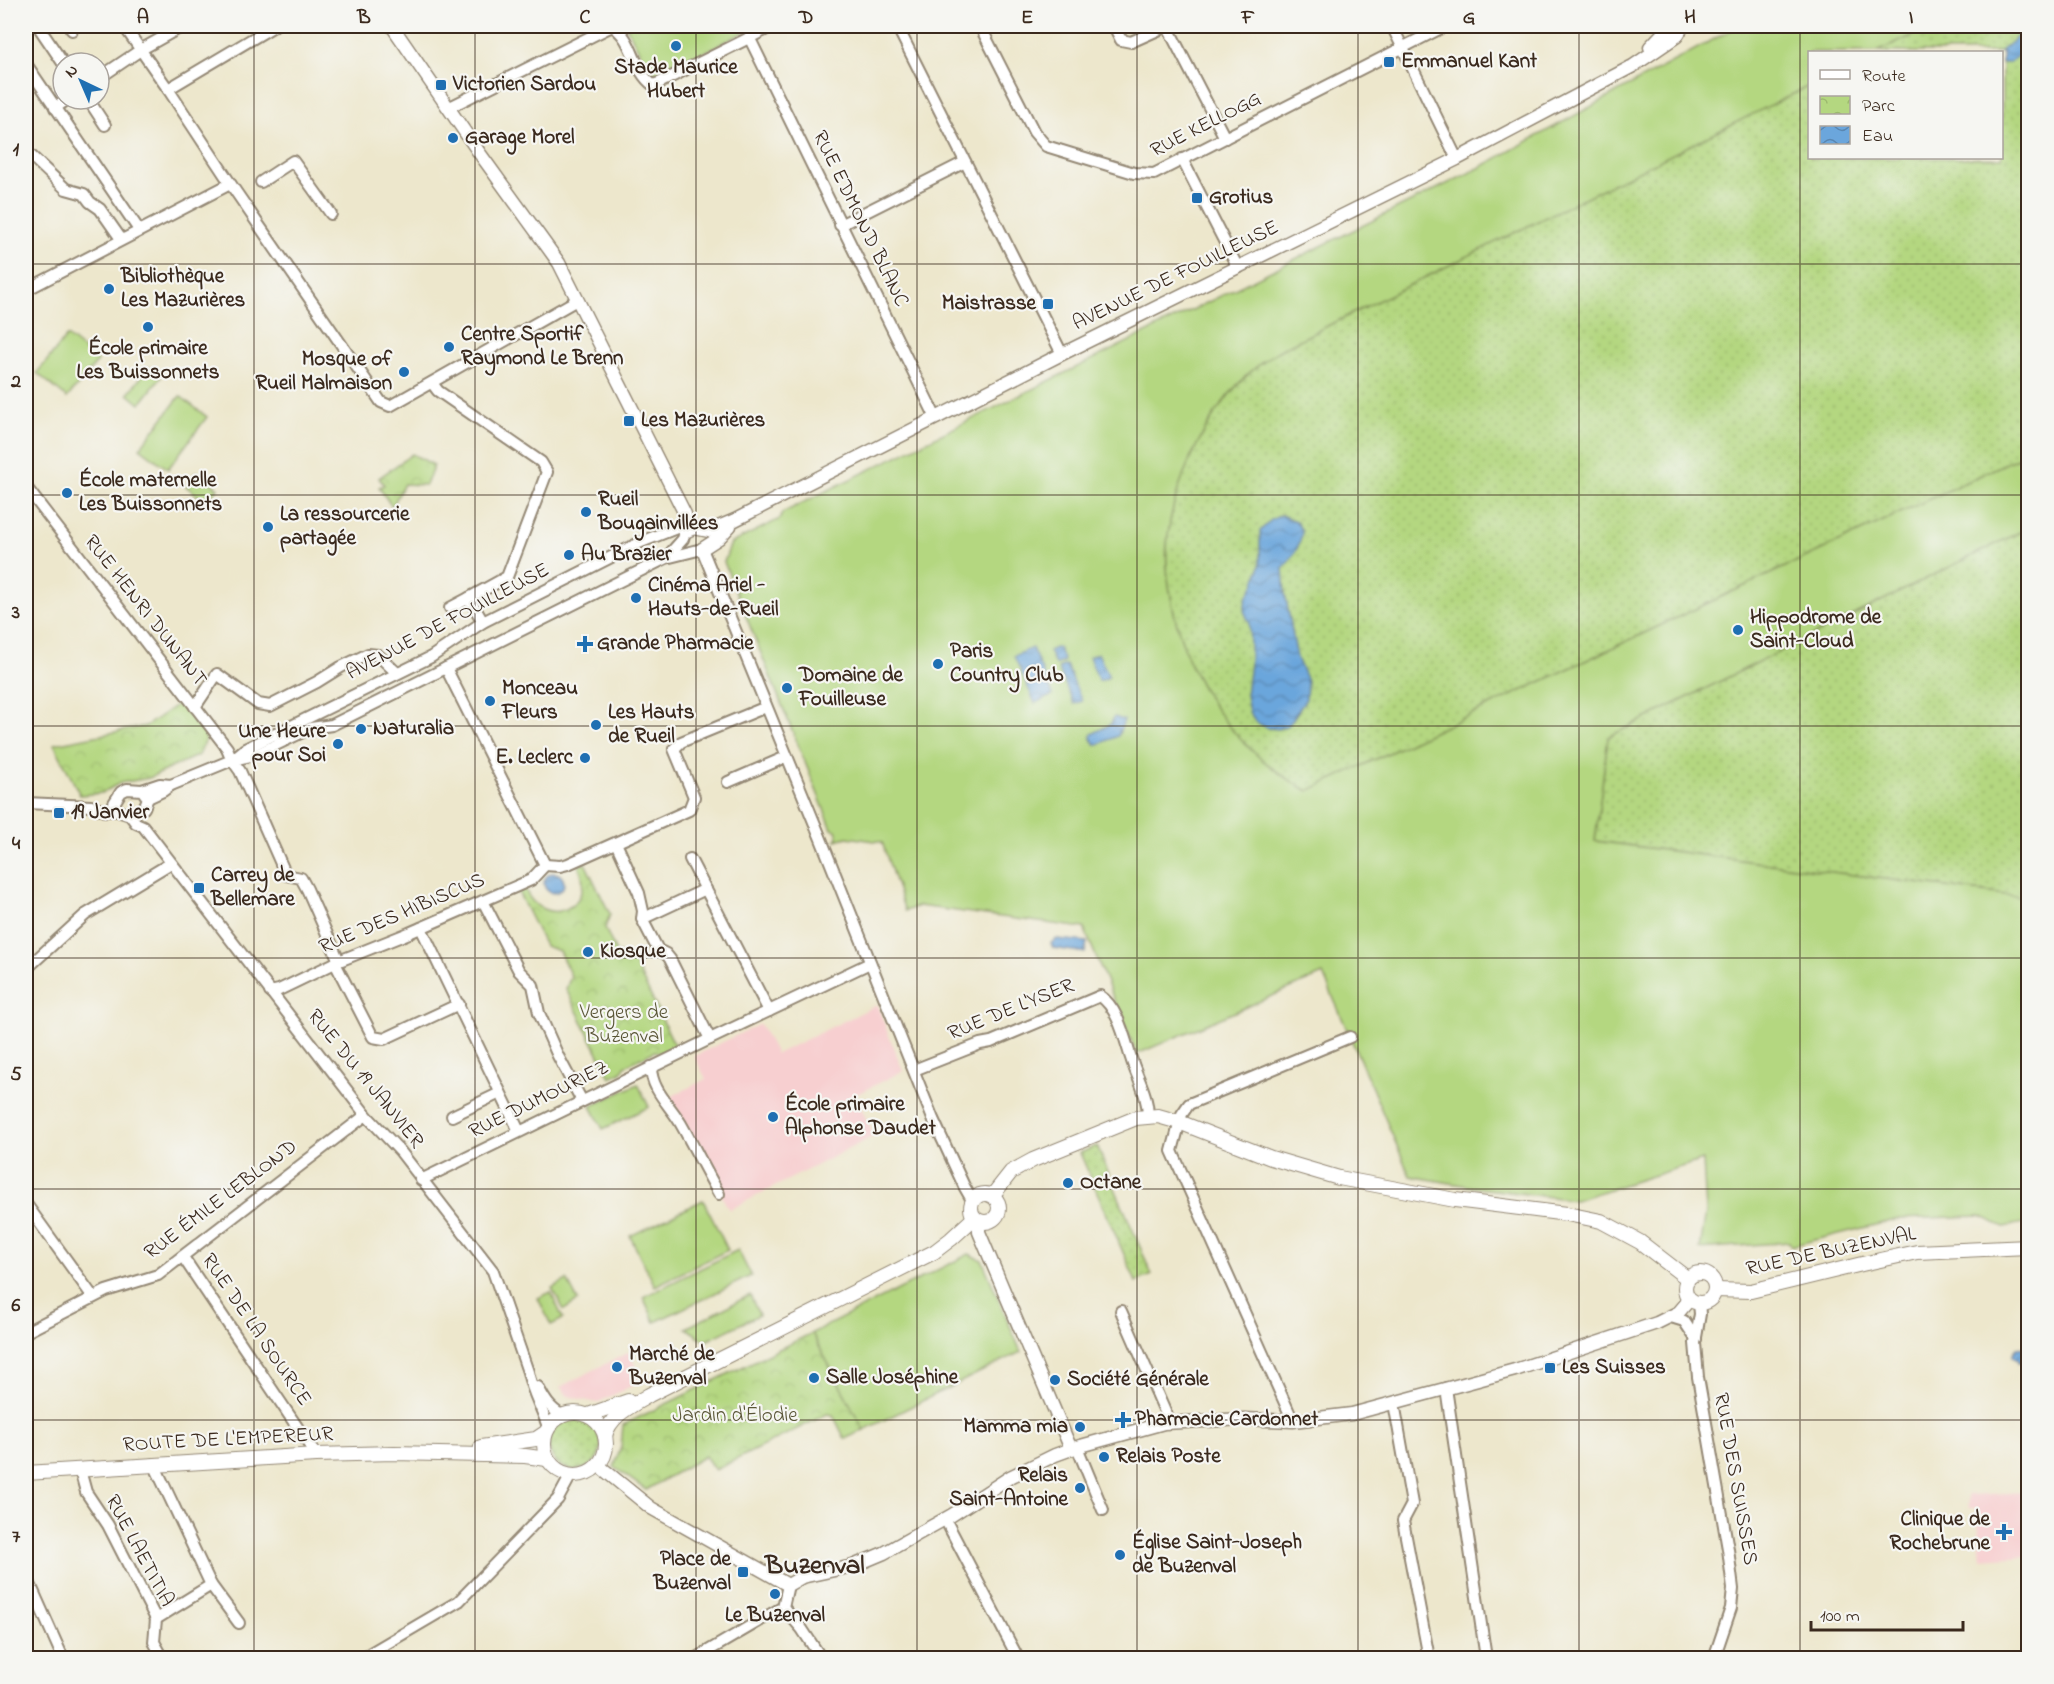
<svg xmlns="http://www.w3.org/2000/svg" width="2054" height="1684" font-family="'Indie Flower',sans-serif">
	<defs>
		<pattern id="grass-dots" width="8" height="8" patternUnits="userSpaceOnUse" patternTransform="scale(1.5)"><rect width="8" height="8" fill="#b4d780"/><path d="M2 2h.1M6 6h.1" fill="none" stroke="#9cb96e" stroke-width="1.8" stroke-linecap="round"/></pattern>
		<pattern id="park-crowns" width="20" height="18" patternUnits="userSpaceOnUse" patternTransform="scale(1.5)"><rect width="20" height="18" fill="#b4d780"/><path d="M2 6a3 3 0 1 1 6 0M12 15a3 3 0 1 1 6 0" fill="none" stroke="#9cb96e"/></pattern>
		<pattern id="water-waves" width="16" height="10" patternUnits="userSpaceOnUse" patternTransform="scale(1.5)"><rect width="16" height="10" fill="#6ba6dc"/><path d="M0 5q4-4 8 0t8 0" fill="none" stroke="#5987b2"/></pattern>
	</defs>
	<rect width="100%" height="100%" fill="#f6f6f2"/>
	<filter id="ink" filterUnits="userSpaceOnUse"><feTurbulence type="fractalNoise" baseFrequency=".0167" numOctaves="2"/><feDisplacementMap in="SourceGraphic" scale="12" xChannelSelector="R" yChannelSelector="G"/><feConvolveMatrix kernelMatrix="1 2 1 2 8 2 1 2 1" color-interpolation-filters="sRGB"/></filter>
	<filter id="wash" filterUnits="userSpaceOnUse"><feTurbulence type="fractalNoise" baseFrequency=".008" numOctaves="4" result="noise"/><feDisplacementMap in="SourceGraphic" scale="24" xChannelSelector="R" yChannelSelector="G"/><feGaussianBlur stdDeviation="1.35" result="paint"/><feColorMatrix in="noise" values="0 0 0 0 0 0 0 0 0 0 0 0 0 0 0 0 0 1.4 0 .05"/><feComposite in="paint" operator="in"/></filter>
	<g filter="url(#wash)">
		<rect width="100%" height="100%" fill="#ede7cc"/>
		<g fill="#f7cfd0">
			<polygon points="877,1005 903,1071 855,1095 874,1136 729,1210 670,1097 706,1079 694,1056 760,1024 776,1054"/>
			<polygon points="629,1352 642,1381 597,1403 568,1396 560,1387"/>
			<polygon points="2028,1492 2028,1556 1981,1559 1977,1508 1969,1508 1968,1495"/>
		</g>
		<g fill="url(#grass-dots)" stroke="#78804f" stroke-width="1.5">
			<path d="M 1933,26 L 2028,26 L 2028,453 L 1308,791 C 1235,751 1187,685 1172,603 C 1168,583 1165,564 1167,544 C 1170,508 1182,473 1199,441 C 1219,402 1248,367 1287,346 L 1809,86 L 1810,158 L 2002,158 L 2002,52 L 1877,52 Z"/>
			<polygon points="2028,528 2028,898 1595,841 1608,737"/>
			<polygon points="1097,1146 1152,1275 1136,1282 1080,1153"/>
			<circle cx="575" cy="1444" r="26"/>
		</g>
		<g fill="url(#park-crowns)" stroke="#78804f" stroke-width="1.5">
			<polygon points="412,454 434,465 426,485 404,484 392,507 379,487 384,485 379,478"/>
			<polygon points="196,472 218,488 207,503 186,486"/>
			<polygon points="182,701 208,735 199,755 149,778 120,783 102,793 80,795 54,744 146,726"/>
			<path d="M 585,863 L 610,914 L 605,928 L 616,952 L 632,957 L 675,1046 L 661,1053 L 655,1051 L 625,1066 L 622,1072 L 610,1077 L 566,989 L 571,976 L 559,951 L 545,946 L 518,892 L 525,889 C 543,932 599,907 578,865 Z"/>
			<polygon points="812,1333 864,1430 845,1439 833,1415 827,1414 715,1470 705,1456 646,1490 614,1467 621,1447 623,1425"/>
		</g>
		<g fill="#b4d780" stroke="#78804f" stroke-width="1.5">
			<polygon points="626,26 757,26 659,75 651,74"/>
			<path d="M 1738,26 L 1933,26 L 1877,52 L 1810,52 L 1809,86 L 1287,346 C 1248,367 1219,402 1199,441 C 1182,473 1170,508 1167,544 C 1165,564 1168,583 1172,603 C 1187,684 1235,751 1308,791 L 2028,453 L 2028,528 L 1608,737 L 1595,841 L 2028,898 L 2028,1222 L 2004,1227 L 1980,1216 L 1899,1219 L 1791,1246 L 1789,1242 L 1700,1249 L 1706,1211 L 1703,1160 L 1575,1200 L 1479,1188 L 1410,1176 L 1323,974 L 1137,1054 L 1084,928 L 919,906 L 905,911 L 882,842 L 847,837 L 836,840 L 838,837 L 836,830 L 832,829 L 724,562 L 731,543 L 780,519 L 782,513 L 1479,168 Z"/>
			<polygon points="67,336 98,361 67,398 37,373"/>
			<polygon points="149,367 161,377 140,404 128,394"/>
			<polygon points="180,396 207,417 168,469 140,448"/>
			<polygon points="638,1084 649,1107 603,1129 591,1106"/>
			<polygon points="703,1200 728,1250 655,1286 630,1236"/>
			<polygon points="738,1250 751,1276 655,1322 643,1297"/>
			<polygon points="969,1254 982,1260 1021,1352 864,1430 812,1333"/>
			<polygon points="567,1280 578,1301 564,1310 552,1288"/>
			<polygon points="551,1292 563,1319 551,1325 538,1298"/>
			<polygon points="750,1295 759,1315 706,1341 686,1328"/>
		</g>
		<g fill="url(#water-waves)" stroke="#53687d" stroke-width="1.5">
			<polygon points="2022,33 2028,33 2028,47 2009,63 2002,63 2002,52 1999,52"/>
			<path d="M 1281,515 L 1296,521 L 1302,531 C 1301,546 1292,558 1283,569 L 1285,593 L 1297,658 L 1307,681 L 1306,699 L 1289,725 L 1278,729 L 1268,728 L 1257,723 L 1249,712 L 1246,695 L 1250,663 L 1250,647 L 1249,622 L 1244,611 L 1246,599 L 1255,583 L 1260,565 L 1260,531 L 1271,520 Z"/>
			<polygon points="1058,647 1064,661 1055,665 1049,651"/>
			<polygon points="1032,648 1053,695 1035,703 1014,656"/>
			<polygon points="1098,653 1109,677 1099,681 1089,657"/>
			<polygon points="1066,665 1082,701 1074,704 1058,668"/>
			<polygon points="1114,717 1124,720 1118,736 1099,744 1095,744 1091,738 1092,734 1111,724"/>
			<circle cx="554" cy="883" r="10"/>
			<polygon points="1057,939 1087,942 1085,953 1053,948 1051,943"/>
			<polygon points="2028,1347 2028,1363 2018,1363 2018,1360 2013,1357 2013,1353 2017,1348"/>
		</g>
	</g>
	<g filter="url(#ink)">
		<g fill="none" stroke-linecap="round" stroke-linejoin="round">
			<g stroke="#948875" stroke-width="14">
				<g id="minor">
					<polyline points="38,26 63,63"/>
					<polyline points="69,26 72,30"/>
					<polyline points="124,26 168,89"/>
					<polyline points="274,26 168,89 236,192 381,402 390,406 577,300"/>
					<polyline points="897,26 1062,354"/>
					<polyline points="980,26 1034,132 1046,146 1134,173 1154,174 1445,26"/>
					<polyline points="1114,26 1121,40 1131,42 1167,26"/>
					<polyline points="1167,26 1225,138"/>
					<polyline points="1392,26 1457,159"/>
					<polyline points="749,37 936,418"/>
					<polyline points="26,64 139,230"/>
					<polyline points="99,78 142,49 183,26"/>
					<polyline points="88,99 105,125"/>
					<polyline points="55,108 68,99"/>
					<path d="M 448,108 L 612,26 C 634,38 632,70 653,85 L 659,83 L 773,26"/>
					<polyline points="26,151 66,189 84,194 90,202 100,209 121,239"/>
					<polyline points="1182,159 1238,268"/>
					<polyline points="261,182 293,161 331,214"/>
					<polyline points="840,225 965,162"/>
					<polyline points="26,290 230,184"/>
					<polyline points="432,383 438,391 541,462 547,472 507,577 469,598 483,622"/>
					<polyline points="26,487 227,748 232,760 240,771 286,875 301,878 307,889 339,961"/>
					<polyline points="450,608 469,598"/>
					<polyline points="446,668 545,865"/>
					<polyline points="195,707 217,674 258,704 270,706 317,682 341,667 368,654 378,655 397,673"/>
					<polyline points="234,758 245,749 431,657 483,622 641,542 679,527 685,532 683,539 667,557"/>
					<polyline points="728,782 786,757"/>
					<polygon points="127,789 142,790 148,798 144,808 130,815 118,811 114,803 121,792"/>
					<polyline points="142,790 160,784 171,785"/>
					<polyline points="148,798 163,791 171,785 232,760 255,755 311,728 332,725 666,558 702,549 821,839 933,1119 964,1186 972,1200"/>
					<polyline points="26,803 91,806 104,811 118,811"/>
					<path d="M 130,815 L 136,823 L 143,826 L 366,1115 L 400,1151 L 493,1271 L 528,1372 C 532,1392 542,1408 548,1427"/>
					<polyline points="616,843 639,893 643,911 642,919 658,950 666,954 670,959 710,1039"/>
					<polyline points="690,859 769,1011"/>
					<polyline points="545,865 560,866 568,864 689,810 694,797 674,749 681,742 766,707"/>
					<polyline points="483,901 519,971 533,985 539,1013 558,1056 582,1101"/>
					<polyline points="642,919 706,889"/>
					<polyline points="421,928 519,1131"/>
					<polyline points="335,963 373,1037 384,1039 459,1004"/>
					<polyline points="26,969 85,915 171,863"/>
					<polyline points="270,992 279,990 339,961 409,933 531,880 545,865"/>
					<path d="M 651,1067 C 651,1090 671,1106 681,1124 C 694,1147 706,1171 719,1194"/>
					<path d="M 914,1070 L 980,1044 L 991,1042 L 1100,996 C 1118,1007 1125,1040 1131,1058 C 1137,1078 1148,1094 1148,1116"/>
					<polyline points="452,1116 500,1093"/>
					<polyline points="421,1180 710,1039 870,963"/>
					<polyline points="26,1204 93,1297"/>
					<polyline points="183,1257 316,1455"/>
					<polyline points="1699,1303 1700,1314 1695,1343 1698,1377 1728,1549 1733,1589 1731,1608 1714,1658"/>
					<polyline points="1121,1311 1170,1423"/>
					<polyline points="1671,1317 1684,1321 1696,1339"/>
					<polyline points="26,1332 106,1291 158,1275 366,1115"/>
					<path d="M 538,1387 C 544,1399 550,1409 562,1415"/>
					<polyline points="1446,1388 1486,1658"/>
					<polyline points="1394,1403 1412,1504 1403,1521 1429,1658"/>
					<polyline points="1293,1421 1172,1151 1182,1114 1189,1104 1350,1037"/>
					<polyline points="1077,1447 1103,1510"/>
					<polyline points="154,1464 211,1585 156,1619"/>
					<polyline points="80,1470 86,1492 108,1525 156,1619 154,1642 163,1658"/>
					<polyline points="945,1519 1018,1658"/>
					<polyline points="26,1575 63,1658"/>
					<polyline points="211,1585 239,1623"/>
					<polyline points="783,1607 802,1629 821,1658"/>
					<polyline points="783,1607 788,1585"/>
					<polyline points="362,1658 459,1601 558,1499 571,1475"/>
					<polyline points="696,1658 783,1607"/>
				</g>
			</g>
			<g stroke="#948875" stroke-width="15">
				<g id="tertiary">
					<polyline points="392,26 478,151 559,263 685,514 685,532"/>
					<polyline points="1650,47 1670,26"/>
					<polyline points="685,532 694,528 709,531 735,520 1062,354 1457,159 1633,66 1677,36 1683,26"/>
					<polyline points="702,549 719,538 730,526"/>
					<polyline points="979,1222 979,1232 1071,1449"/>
					<polyline points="598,1465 651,1508 788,1585 802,1577 853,1566 884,1553 952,1515 1010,1477 1055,1455 1077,1447 1164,1423 1244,1419 1293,1421 1352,1414 1515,1370 1657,1323 1679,1312 1690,1299"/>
				</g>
			</g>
			<g stroke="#948875" stroke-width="16">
				<g id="secondary">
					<circle cx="985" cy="1208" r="14"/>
					<polyline points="992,1196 1011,1172 1033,1160 1136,1118 1158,1116 1179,1122 1271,1158 1339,1178 1455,1200 1567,1214 1601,1221 1640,1242 1688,1279"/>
					<circle cx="1700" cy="1288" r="15"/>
					<polyline points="1715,1290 1751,1291 1862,1264 1917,1252 2028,1247"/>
					<circle cx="575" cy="1444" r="31"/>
					<polyline points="588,1415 628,1401"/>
					<path d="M 605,1436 C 610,1415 632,1406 649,1395 L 934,1252 L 951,1239 L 974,1218"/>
					<polyline points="481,1447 536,1439 545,1433"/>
					<polyline points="26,1473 316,1455 394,1453 525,1456 547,1459"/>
				</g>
			</g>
			<use href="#minor" stroke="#fff" stroke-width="10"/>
			<use href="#tertiary" stroke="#fff" stroke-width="12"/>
			<use href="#secondary" stroke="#fff" stroke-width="14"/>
		</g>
	</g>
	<path fill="none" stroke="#3b2a1e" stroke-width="1.5" stroke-opacity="0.55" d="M 254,26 L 254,1658M 475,26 L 475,1658M 696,26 L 696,1658M 917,26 L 917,1658M 1137,26 L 1137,1658M 1358,26 L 1358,1658M 1579,26 L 1579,1658M 1800,26 L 1800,1658M 26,264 L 2028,264M 26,495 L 2028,495M 26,726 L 2028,726M 26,958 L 2028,958M 26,1189 L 2028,1189M 26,1420 L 2028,1420"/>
	<g fill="#1f6fb2" stroke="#f6f6f2" stroke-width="2">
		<circle cx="676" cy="46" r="6"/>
		<rect x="1383" y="56" width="12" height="12" rx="3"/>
		<rect x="435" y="79" width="12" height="12" rx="3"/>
		<circle cx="453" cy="138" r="6"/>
		<rect x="1191" y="192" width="12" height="12" rx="3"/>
		<circle cx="109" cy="289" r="6"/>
		<rect x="1042" y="298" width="12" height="12" rx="3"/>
		<circle cx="148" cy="327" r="6"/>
		<circle cx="449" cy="347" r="6"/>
		<circle cx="404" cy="372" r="6"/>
		<rect x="623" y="415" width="12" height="12" rx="3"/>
		<circle cx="67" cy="493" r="6"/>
		<circle cx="586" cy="512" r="6"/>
		<circle cx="268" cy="527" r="6"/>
		<circle cx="569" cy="555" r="6"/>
		<circle cx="636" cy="598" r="6"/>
		<circle cx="1738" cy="630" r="6"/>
		<path d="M582 635h6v6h6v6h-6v6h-6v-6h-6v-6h6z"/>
		<circle cx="938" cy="664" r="6"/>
		<circle cx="787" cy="688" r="6"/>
		<circle cx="490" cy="701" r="6"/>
		<circle cx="596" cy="725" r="6"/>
		<circle cx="361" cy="729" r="6"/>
		<circle cx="338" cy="744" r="6"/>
		<circle cx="585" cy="758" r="6"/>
		<rect x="53" y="807" width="12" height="12" rx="3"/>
		<rect x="193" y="882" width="12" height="12" rx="3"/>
		<circle cx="588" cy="952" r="6"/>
		<circle cx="773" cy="1117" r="6"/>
		<circle cx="1068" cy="1183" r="6"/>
		<circle cx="617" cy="1367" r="6"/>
		<rect x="1544" y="1362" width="12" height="12" rx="3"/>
		<circle cx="814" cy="1378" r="6"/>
		<circle cx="1055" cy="1380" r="6"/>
		<path d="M1120 1411h6v6h6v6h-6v6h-6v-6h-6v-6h6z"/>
		<circle cx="1080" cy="1427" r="6"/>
		<circle cx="1104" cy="1457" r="6"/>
		<circle cx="1080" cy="1488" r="6"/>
		<path d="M2001 1523h6v6h6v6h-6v6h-6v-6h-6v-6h6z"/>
		<circle cx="1120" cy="1555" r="6"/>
		<rect x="737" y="1566" width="12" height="12" rx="3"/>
		<circle cx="775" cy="1594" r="6"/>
	</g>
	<g text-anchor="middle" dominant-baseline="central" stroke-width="4.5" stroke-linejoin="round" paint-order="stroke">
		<g font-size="21" font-weight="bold" fill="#3b2a1e" stroke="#f6f6f2" text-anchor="start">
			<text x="1401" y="62">Emmanuel Kant</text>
			<text x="676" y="68" text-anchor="middle">Stade Maurice<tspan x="676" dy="24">Hubert</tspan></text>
			<text x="453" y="85">Victorien Sardou</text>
			<text x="465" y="138">Garage Morel</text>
			<text x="1209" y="198">Grotius</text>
			<text x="121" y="277">Bibliothèque<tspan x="121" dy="24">Les Mazurières</tspan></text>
			<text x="1036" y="304" text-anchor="end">Maistrasse</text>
			<text x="461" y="335">Centre Sportif<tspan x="461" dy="24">Raymond Le Brenn</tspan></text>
			<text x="148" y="349" text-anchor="middle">École primaire<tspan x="148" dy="24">Les Buissonnets</tspan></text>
			<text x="392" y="360" text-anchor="end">Mosque of<tspan x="392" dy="24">Rueil Malmaison</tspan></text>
			<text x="641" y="421">Les Mazurières</text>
			<text x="79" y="481">École maternelle<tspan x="79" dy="24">Les Buissonnets</tspan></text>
			<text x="598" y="500">Rueil<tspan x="598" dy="24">Bougainvillées</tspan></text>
			<text x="280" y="515">La ressourcerie<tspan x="280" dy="24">partagée</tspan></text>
			<text x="581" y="555">Au Brazier</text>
			<text x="648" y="586">Cinéma Ariel -<tspan x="648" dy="24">Hauts-de-Rueil</tspan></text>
			<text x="1750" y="618">Hippodrome de<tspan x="1750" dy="24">Saint-Cloud</tspan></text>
			<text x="597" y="644">Grande Pharmacie</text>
			<text x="950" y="652">Paris<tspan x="950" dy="24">Country Club</tspan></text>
			<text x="799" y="676">Domaine de<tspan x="799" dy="24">Fouilleuse</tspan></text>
			<text x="502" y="689">Monceau<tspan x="502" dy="24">Fleurs</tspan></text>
			<text x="608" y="713">Les Hauts<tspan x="608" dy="24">de Rueil</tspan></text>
			<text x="373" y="729">Naturalia</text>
			<text x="326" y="732" text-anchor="end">Une Heure<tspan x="326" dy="24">pour Soi</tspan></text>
			<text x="573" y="758" text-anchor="end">E. Leclerc</text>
			<text x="71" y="813">19 Janvier</text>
			<text x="211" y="876">Carrey de<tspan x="211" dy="24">Bellemare</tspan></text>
			<text x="600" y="952">Kiosque</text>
			<text x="785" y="1105">École primaire<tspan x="785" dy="24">Alphonse Daudet</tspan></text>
			<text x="1080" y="1183">Octane</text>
			<text x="629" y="1355">Marché de<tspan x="629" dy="24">Buzenval</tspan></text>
			<text x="1562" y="1368">Les Suisses</text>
			<text x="826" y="1378">Salle Joséphine</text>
			<text x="1067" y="1380">Société Générale</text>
			<text x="1135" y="1420">Pharmacie Cardonnet</text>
			<text x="1068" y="1427" text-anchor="end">Mamma mia</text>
			<text x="1116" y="1457">Relais Poste</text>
			<text x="1068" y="1476" text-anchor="end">Relais<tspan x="1068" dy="24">Saint-Antoine</tspan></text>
			<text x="1990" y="1520" text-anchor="end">Clinique de<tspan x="1990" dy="24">Rochebrune</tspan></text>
			<text x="1132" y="1543">Église Saint-Joseph<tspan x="1132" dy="24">de Buzenval</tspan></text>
			<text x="731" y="1560" text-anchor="end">Place de<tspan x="731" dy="24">Buzenval</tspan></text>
			<text x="775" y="1616" text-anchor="middle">Le Buzenval</text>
		</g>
		<g font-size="21" fill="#3b2a1e" stroke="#f6f6f2">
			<text transform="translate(1206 125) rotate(-27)">RUE KELLOGG</text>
			<text transform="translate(860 219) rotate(64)">RUE EDMOND BLANC</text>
			<text transform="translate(1176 276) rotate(-26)">AVENUE DE FOUILLEUSE</text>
			<text transform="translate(145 611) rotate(52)">RUE HENRI DUNANT</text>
			<text transform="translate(448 622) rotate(-28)">AVENUE DE FOUILLEUSE</text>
			<text transform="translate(402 914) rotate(-23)">RUE DES HIBISCUS</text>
			<text transform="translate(1011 1010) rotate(-22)">RUE DE L'YSER</text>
			<text transform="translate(365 1079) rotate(51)">RUE DU 19 JANVIER</text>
			<text transform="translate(539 1100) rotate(-26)">RUE DUMOURIEZ</text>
			<text transform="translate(221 1200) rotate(-37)">RUE ÉMILE LEBLOND</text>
			<text transform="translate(1831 1252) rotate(-12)">RUE DE BUZENVAL</text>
			<text transform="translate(256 1330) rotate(56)">RUE DE LA SOURCE</text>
			<text transform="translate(228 1440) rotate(-3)">ROUTE DE L'EMPEREUR</text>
			<text transform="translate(1735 1479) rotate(80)">RUE DES SUISSES</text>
			<text transform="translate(139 1551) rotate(62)">RUE LAETITIA</text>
		</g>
		<g font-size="21" fill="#595536" stroke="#f6f6f2">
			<text x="624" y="1013">Vergers de<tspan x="624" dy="24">Buzenval</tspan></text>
			<text x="735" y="1416">Jardin d'Élodie</text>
		</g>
		<g font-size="27" font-weight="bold" fill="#3b2a1e" stroke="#f6f6f2">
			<text x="815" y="1566">Buzenval</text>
		</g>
	</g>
	<rect width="2054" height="1684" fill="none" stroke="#f6f6f2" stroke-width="66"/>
	<rect x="1808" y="51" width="195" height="108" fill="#f6f6f2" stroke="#aba49d" stroke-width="1.5"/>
	<rect x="1820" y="70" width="30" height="9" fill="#ffffff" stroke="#aba49d" stroke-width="1.5"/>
	<text x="1862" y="81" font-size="18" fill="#3b2a1e">Route</text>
	<rect x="1820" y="96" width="30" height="18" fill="url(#park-crowns)" stroke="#aba49d" stroke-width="1.5"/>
	<text x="1862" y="111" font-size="18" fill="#3b2a1e">Parc</text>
	<rect x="1820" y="126" width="30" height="18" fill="url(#water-waves)" stroke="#aba49d" stroke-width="1.5"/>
	<text x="1862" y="141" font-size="18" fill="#3b2a1e">Eau</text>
	<g transform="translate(81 81) rotate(316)"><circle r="28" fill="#f6f6f2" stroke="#aba49d" stroke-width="1.5"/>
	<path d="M0-4.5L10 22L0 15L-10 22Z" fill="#1f6fb2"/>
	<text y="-9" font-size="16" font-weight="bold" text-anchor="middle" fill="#3b2a1e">N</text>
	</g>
	<path d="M1811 1621v9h152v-9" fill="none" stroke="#3b2a1e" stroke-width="3"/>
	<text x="1820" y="1621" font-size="18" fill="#3b2a1e" stroke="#f6f6f2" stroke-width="4.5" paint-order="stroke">100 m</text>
	<rect x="33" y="33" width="1988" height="1618" fill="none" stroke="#3b2a1e" stroke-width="2"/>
	<g font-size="20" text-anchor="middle" font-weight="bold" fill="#3b2a1e">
		<text x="143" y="23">A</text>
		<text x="364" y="23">B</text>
		<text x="585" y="23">C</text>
		<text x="806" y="23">D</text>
		<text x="1027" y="23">E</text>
		<text x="1248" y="23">F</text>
		<text x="1469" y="23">G</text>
		<text x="1690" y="23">H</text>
		<text x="1911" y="23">I</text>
		<text x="16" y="155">1</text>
		<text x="16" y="387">2</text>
		<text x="16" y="618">3</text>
		<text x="16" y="849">4</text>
		<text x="16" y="1080">5</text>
		<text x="16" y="1311">6</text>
		<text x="16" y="1542">7</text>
	</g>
</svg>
